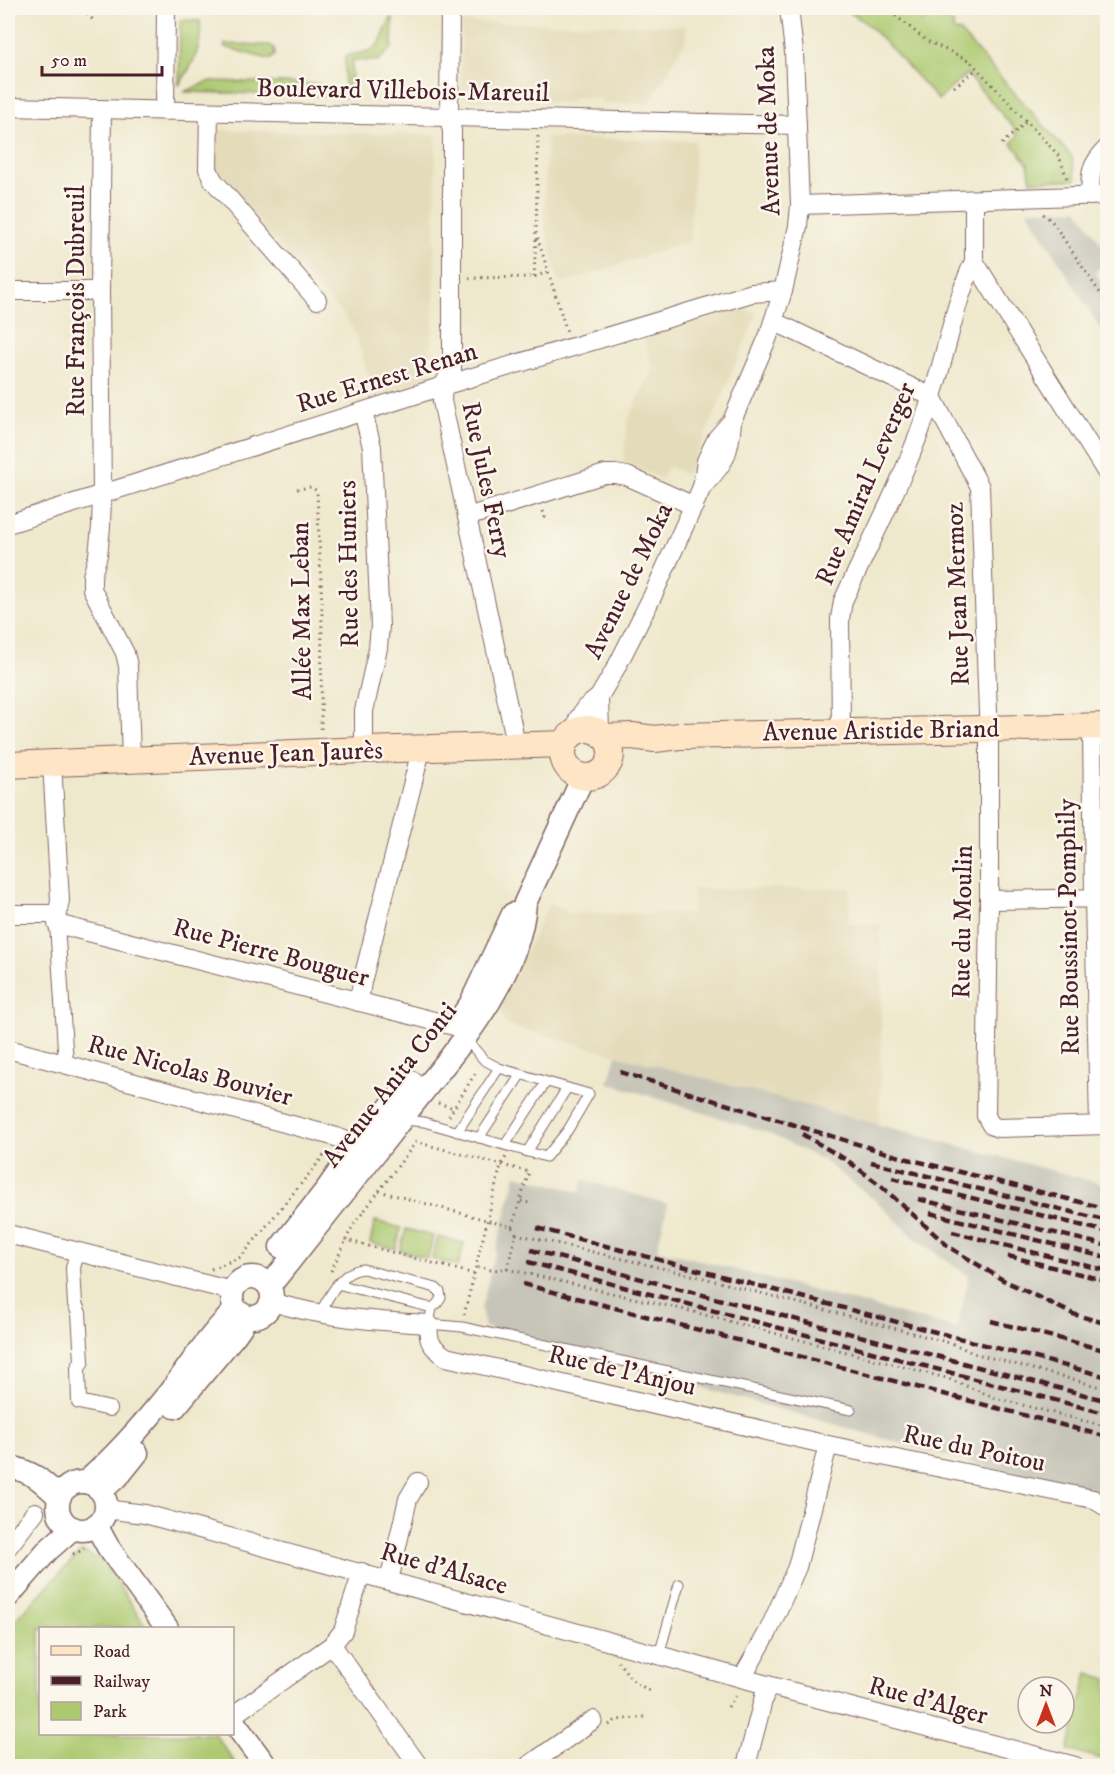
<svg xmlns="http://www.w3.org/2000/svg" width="1115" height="1774" font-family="'IM FELL DW Pica',serif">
	<rect width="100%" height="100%" fill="#fbf7ec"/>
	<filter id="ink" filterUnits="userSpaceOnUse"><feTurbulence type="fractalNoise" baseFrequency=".0167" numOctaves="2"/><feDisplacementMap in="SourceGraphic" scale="12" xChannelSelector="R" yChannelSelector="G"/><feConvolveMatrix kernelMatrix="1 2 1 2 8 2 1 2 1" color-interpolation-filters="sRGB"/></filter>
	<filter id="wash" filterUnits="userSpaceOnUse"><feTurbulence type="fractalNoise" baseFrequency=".008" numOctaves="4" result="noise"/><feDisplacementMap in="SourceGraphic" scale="24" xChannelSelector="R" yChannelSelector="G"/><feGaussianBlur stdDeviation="1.35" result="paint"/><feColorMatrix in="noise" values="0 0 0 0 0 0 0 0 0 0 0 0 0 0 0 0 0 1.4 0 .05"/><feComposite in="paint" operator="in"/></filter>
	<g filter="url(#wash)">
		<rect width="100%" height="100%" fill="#eee8cc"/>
		<g fill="#e3dbba">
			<polygon points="462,22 686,26 686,40 649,104 601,103 600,98 573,97 572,102 468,100 460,93"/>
			<polygon points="215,130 436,135 434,294 430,378 375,396 354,330 344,316 269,235 215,168"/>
			<polygon points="547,138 695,141 690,241 567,282 559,282 545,229 544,202"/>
			<polygon points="741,306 757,313 714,416 686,475 668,466 661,479 623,461 628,421 653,367 643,337"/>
			<polygon points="850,888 849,924 881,924 882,995 879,1127 702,1080 616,1055 507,1025 499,1009 549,903 570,913 692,914 694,889"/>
		</g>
		<g fill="#c6c5b8">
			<polygon points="1078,209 1107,253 1107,263 1095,272 1107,292 1107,339 1027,210"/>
			<polygon points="616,1055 1107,1185 1107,1494 1015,1475 485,1327 481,1308 516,1175 580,1192 583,1180 668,1204 657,1249 957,1329 969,1276 915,1238 876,1201 824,1161 768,1133 608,1083"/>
		</g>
		<g fill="#acc970" stroke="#7b744e" stroke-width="1.5">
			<polygon points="844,8 908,8 922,23 929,8 937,8 954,25 952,28 957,32 959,31 1072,157 1076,180 1031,181 1028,164 1012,143 1018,136 1014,128 967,74 938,100 894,51 868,25"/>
			<path d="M 391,18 L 393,18 L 392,48 L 378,61 L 352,60 L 351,97 L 344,97 L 345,56 C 382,50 376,49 391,18 Z"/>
			<path d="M 180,20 L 200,21 C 203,46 193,65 179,85 Z"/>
			<polygon points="225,44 270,45 274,48 275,55 271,59 268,59 224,47"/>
			<polygon points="210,81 319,84 338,96 184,92"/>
			<polygon points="375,1221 401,1228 396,1249 370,1243"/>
			<polygon points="406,1229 433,1236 428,1258 400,1251"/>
			<polygon points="438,1237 464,1243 458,1266 432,1259"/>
			<polygon points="81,1551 103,1561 147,1628 40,1628 40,1734 215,1734 237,1766 8,1766 8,1628"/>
			<polygon points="1088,1673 1107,1679 1107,1760 1068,1750"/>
		</g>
	</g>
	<g filter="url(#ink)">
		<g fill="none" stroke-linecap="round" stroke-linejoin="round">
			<g stroke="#836563" stroke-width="11">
				<g id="service">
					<polyline points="404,1120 424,1122 546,1157 568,1130 589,1094 499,1068 484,1060 466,1039"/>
					<polyline points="457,1132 499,1068"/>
					<polyline points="479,1138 521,1074"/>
					<polyline points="505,1145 546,1082"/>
					<polyline points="527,1152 567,1088"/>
					<polyline points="337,1284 432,1308"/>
					<path d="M 319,1314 C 330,1296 340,1271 363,1269 L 436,1288 L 440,1292 L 441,1298 L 437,1304 L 432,1308 L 429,1324 L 462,1327 L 851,1410"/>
					<polyline points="659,1655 679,1584"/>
				</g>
			</g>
			<g stroke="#836563" stroke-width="16">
				<g id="pedestrian">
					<polyline points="57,924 66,1064"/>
					<polyline points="77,1252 73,1268 75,1304 79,1313 82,1361 78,1368 79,1402 110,1409"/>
				</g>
			</g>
			<g stroke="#836563" stroke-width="20">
				<g id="minor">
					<polyline points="450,8 449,118 452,131 452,370 443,386 442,401 513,729 515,746"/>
					<polyline points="8,107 797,125"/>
					<polyline points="102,109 100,291 102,493 101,527 98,555 92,576 92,589 125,653 128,666 131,760"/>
					<polyline points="165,111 166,8"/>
					<polyline points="209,112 208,169 213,180 317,300"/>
					<path d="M 1091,196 C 1089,173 1091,164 1108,147"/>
					<polyline points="974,200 974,261 1108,475"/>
					<polyline points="800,205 1108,195"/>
					<polyline points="8,291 100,291"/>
					<polyline points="773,322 788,328 932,397"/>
					<polyline points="932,397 980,487 989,742 989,900 986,1116 991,1125 998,1128 1108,1125"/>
					<polyline points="363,412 372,447 380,626 378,648 364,711 364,750"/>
					<path d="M 702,487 C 725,463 730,454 732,421"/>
					<polyline points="467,517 605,474 615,474 627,476 694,506"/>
					<polyline points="8,524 443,386 752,293 783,291"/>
					<polyline points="599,697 600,734"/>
					<polyline points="1092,727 1094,898 1099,1125"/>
					<path d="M 841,732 L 840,619 L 843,601 C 874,534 910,467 932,396 C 947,351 954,304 974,261"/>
					<polyline points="576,733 578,719 585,708 599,697 617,666 653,595 702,487 706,461 712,448 717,438 732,421 768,337 783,291 798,226 800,205 794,52 789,8"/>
					<path d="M 52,763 L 60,900 C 59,910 56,913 57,924 L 430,1020 L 454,1026 L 473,1026"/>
					<polyline points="989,900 1108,898"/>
					<polyline points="8,914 57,914"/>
					<polyline points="359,1002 362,982 419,758 420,749"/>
					<polyline points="8,1049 333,1136 358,1145"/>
					<polyline points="8,1234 232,1291"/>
					<path d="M 272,1302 C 325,1318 374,1321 429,1324 C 427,1342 431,1346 446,1357 L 828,1445 L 1093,1499 L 1108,1508"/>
					<polyline points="105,1509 145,1514 767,1685 1075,1766"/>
					<polyline points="8,1547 35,1512"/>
					<polyline points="389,1581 408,1499 418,1482"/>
					<polyline points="332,1645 419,1766"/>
					<polyline points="742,1678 768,1632 797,1567 828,1445"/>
					<polyline points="232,1716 332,1645 343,1631 362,1572"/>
					<polyline points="528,1766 593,1720"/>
					<polyline points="746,1766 767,1685"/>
				</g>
			</g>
			<g stroke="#836563" stroke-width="25">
				<g id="tertiary">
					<polyline points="464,1013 470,1005 513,914"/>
					<polyline points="281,1247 327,1189 358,1145 411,1082"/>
					<circle cx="252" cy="1297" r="20"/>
					<path d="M 268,1284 L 276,1278 C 319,1224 361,1171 403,1117 C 450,1056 519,983 525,903 L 583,777"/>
					<polyline points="175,1407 235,1335 242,1325 245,1316"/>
					<path d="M 8,1466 C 34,1473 39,1478 59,1497"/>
					<path d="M 86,1482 C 116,1456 143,1425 169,1393 C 191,1365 209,1334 236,1310"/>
					<circle cx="82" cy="1506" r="24"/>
					<polyline points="101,1491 121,1473 137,1453"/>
					<polyline points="96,1525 108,1547 167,1628"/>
					<polyline points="8,1596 47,1551 73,1528"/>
					<polyline points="232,1720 266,1766"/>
				</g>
			</g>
			<g stroke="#836563" stroke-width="28">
				<g id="secondary">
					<circle cx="587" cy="753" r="24"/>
					<polyline points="604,737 632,736 655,739 680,736 1108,726"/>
					<polyline points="8,765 364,750 565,744"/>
				</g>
			</g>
			<g stroke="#836563" stroke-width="3" stroke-dasharray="1.5 4.5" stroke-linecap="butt">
				<polyline points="86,8 86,12 93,20"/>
				<polyline points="183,8 210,9"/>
				<polyline points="886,8 927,41 970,61 1059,156 1068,181"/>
				<polyline points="954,87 977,69"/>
				<polyline points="538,136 536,233 567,332"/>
				<polyline points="1002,144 1026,122"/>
				<polyline points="1043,214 1051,220 1108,305"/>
				<polyline points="534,277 536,237"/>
				<polyline points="469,278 534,277 548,272"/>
				<polyline points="297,489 311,487 317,491 322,608 321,732"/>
				<polyline points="543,511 545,517 543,519"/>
				<polyline points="438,1103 454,1108"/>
				<polyline points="449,1116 476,1072"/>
				<polyline points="379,1191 512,1227 516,1234 507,1269 491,1270 476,1267"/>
				<polyline points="521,1201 529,1203"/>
				<polyline points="516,1234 700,1277 954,1344 973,1353 1108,1389"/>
				<polyline points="211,1269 241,1257 327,1152"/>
				<polyline points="507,1269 690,1311 946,1378 999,1399 1108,1427"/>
				<polyline points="331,1271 346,1240"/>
				<polyline points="474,1274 346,1240 352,1227 416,1142 529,1172 512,1227"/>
				<polyline points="464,1315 501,1165 506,1157"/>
				<polyline points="73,1554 83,1550 86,1545"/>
				<polyline points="618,1661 632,1680 651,1692"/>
				<polyline points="728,1707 737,1694"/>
				<polyline points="609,1725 616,1720 645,1717"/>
			</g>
			<use href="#service" stroke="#fff" stroke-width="9"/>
			<use href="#pedestrian" stroke="#fff" stroke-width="14"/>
			<use href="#minor" stroke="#fff" stroke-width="18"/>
			<use href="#tertiary" stroke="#fff" stroke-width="22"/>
			<use href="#secondary" stroke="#fde5c5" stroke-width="26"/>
			<g stroke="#4a1f2b" stroke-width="4.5" stroke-dasharray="9 4.5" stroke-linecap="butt">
				<polyline points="620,1072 900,1157 1108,1209"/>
				<polyline points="802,1134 848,1161 880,1185 949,1247 1003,1280 1073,1314 1108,1324"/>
				<polyline points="871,1162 1108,1221"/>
				<polyline points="892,1178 1108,1232"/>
				<polyline points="918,1199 1108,1246"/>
				<polyline points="930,1213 1108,1258"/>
				<polyline points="537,1228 1108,1377"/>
				<polyline points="952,1232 1108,1271"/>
				<polyline points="531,1250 1108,1401"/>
				<polyline points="1008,1256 1108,1281"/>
				<polyline points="528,1262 1108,1414"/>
				<polyline points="523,1284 1108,1437"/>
				<polyline points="991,1321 1108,1351"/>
			</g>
		</g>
	</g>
	<g text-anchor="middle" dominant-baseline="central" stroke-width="5" stroke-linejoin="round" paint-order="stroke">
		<g font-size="26" fill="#4a1f2b" stroke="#fbf7ec">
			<text transform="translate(403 91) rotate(1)">Boulevard Villebois-Mareuil</text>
			<text transform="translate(769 131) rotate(-92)">Avenue de Moka</text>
			<text transform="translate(76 301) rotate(-90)">Rue François Dubreuil</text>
			<text transform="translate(387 378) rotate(-17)">Rue Ernest Renan</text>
			<text transform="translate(486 480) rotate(78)">Rue Jules Ferry</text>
			<text transform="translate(866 484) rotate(-67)">Rue Amiral Leverger</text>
			<text transform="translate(349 564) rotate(-91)">Rue des Huniers</text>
			<text transform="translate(629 581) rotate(-64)">Avenue de Moka</text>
			<text transform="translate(958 594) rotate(-92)">Rue Jean Mermoz</text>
			<text transform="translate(302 611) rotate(-91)">Allée Max Leban</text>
			<text transform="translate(881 731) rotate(-1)">Avenue Aristide Briand</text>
			<text transform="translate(286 754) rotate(-2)">Avenue Jean Jaurès</text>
			<text transform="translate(963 922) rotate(-89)">Rue du Moulin</text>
			<text transform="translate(1069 927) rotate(-91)">Rue Boussinot-Pomphily</text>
			<text transform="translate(271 953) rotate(15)">Rue Pierre Bouguer</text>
			<text transform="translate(190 1071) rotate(15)">Rue Nicolas Bouvier</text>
			<text transform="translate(390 1085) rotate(-52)">Avenue Anita Conti</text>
			<text transform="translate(622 1371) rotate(13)">Rue de l'Anjou</text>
			<text transform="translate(974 1449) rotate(12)">Rue du Poitou</text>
			<text transform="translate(444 1569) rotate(16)">Rue d'Alsace</text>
			<text transform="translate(928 1701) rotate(15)">Rue d'Alger</text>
		</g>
	</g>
	<rect width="1115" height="1774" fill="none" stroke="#fbf7ec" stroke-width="30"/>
	<rect x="39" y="1627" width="195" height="108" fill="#fbf7ec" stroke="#b4a19f" stroke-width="1.5"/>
	<rect x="51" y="1646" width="30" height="9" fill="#fde5c5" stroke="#b4a19f" stroke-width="1.5"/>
	<text x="93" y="1657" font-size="18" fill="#4a1f2b">Road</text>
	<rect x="51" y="1676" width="30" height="9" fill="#4a1f2b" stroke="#b4a19f" stroke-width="1.5"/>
	<text x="93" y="1687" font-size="18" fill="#4a1f2b">Railway</text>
	<rect x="51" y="1702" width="30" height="18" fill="#acc970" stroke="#b4a19f" stroke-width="1.5"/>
	<text x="93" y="1717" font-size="18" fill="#4a1f2b">Park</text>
	<g transform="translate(1046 1705)"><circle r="28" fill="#fbf7ec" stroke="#b4a19f" stroke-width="1.5"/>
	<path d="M0-4.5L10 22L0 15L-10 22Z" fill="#c8321e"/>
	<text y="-9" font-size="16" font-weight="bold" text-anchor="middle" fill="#4a1f2b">N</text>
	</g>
	<path d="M42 66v9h120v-9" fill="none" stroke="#4a1f2b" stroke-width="3"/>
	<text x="51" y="66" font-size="18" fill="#4a1f2b" stroke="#fbf7ec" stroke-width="4.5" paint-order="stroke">50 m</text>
</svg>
